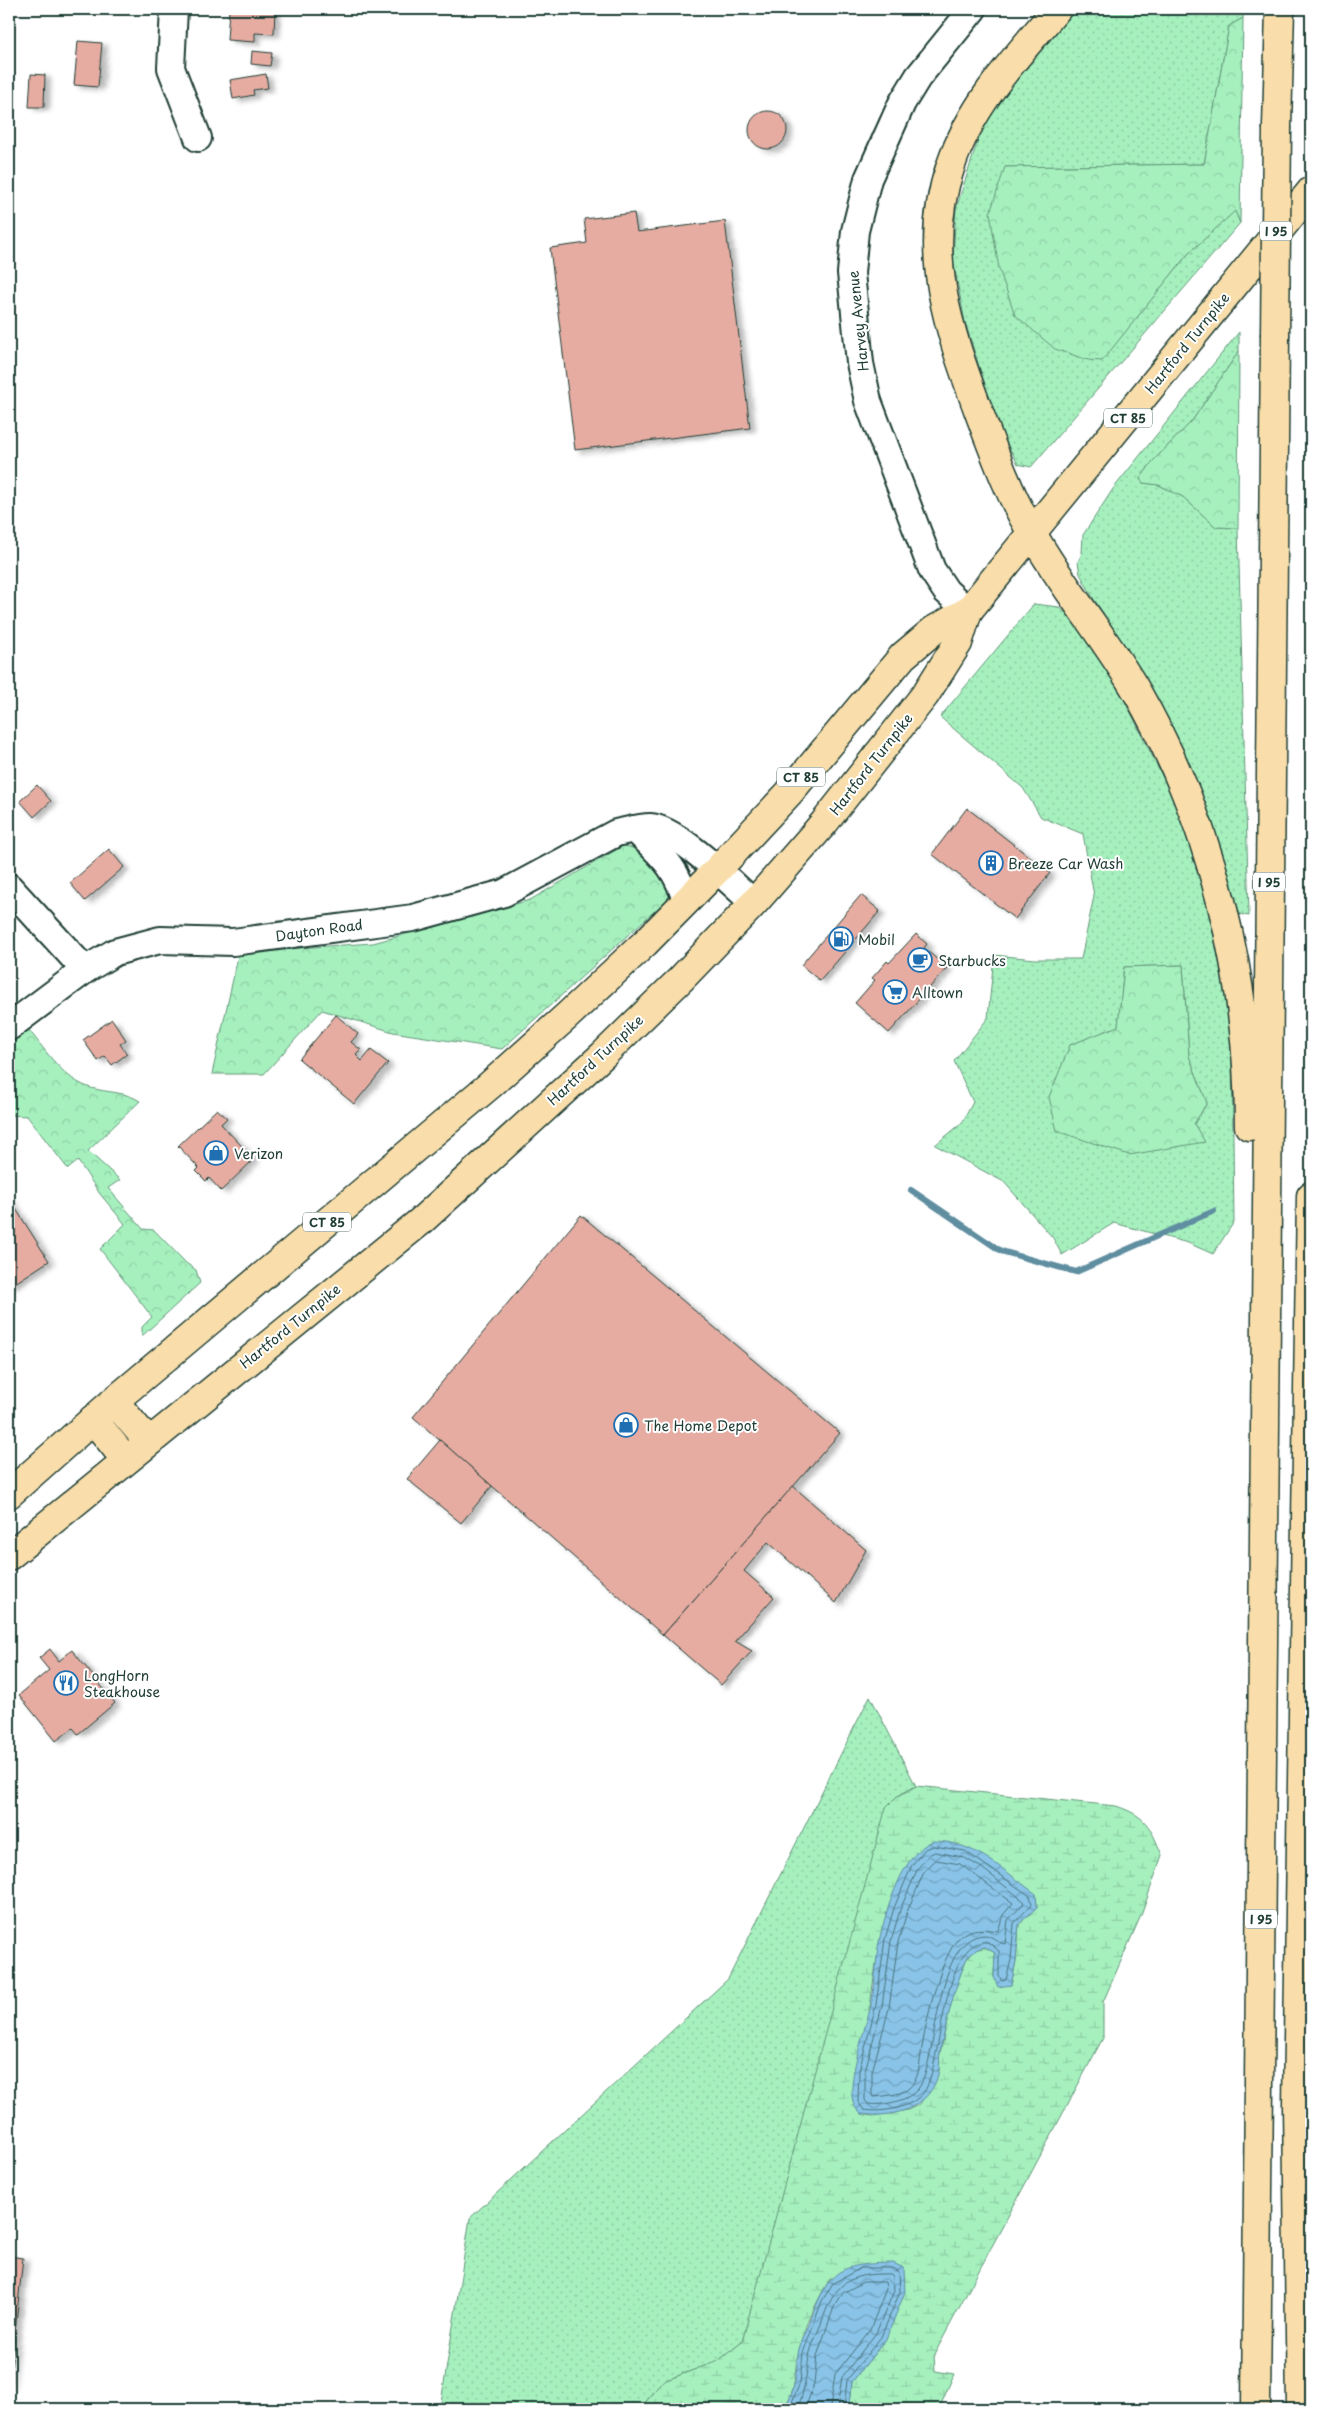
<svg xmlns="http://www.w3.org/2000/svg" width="1320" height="2418" font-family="'Playpen Sans',sans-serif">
	<defs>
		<pattern id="grass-dots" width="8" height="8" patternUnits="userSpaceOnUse" patternTransform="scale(1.25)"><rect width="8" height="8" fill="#a6f0be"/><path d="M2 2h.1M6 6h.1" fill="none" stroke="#8ecfa4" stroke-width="1.8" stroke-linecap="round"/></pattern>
		<pattern id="forest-crowns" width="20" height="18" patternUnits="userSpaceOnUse" patternTransform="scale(1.25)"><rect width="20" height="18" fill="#a6f0be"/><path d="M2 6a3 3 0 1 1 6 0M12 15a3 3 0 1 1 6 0" fill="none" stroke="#8ecfa4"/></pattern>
		<pattern id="wetland-marsh" width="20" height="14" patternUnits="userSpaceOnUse" patternTransform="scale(1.25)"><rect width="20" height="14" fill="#a6f0be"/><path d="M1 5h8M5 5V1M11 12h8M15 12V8" fill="none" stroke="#8ecfa4"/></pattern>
		<pattern id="water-waves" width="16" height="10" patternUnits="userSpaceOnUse" patternTransform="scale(1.25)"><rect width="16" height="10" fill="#89c4e8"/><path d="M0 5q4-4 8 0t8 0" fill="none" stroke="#6fa0bd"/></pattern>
		<filter id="shadow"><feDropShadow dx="5.5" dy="3" stdDeviation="2.5" flood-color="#0004"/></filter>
	</defs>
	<rect width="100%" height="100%" fill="#fff"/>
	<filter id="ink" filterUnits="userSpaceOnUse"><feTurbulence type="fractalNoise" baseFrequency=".02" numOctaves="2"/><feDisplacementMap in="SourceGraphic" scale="10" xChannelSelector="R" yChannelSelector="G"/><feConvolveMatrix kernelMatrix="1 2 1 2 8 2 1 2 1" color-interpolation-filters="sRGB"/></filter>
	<g filter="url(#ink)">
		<g fill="url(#grass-dots)" stroke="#629679" fill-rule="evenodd">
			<polygon points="1068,9 1243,9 1243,18 1229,26 1204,164 1005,167 1102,360 1188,254 1235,210 1240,223 1031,467 1018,464 999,429 965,322 953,260 956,209 979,137 1007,81"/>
			<polygon points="1239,332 1239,351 1192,421 1153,461 1140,479 1143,483 1159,485 1183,497 1216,527 1238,528 1249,916 1239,914 1220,848 1183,749 1145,677 1092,596 1080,574 1078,562 1082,553 1083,535 1113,489"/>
			<path d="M 1034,604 L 1059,607 L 1078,624 L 1125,701 L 1184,820 L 1212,917 L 1224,980 L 1232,1053 L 1234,1222 L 1213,1254 L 1188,1243 L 1114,1223 L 1062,1255 L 1053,1238 L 1004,1182 L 935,1145 L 962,1123 L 973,1102 L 954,1061 L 988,1018 L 994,955 L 1035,959 L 1081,959 L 1094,896 L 1083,834 L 1041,817 L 1023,788 L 940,717 ZM 1183,965 L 1189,1056 L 1207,1103 L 1194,1124 L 1204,1142 L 1070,1045 L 1118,1027 L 1124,967 Z"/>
			<polygon points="870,1696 916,1786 896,1797 742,2342 718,2361 664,2381 642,2406 641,2409 440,2409 470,2218 728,1979"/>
		</g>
		<g fill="url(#forest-crowns)" stroke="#629679">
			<polygon points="1243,18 1240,223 1235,211 1188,254 1102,361 1088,360 1055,349 1015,315 999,269 990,213 1005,167 1204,164 1229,26"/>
			<polygon points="1239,351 1238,528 1216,527 1183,497 1159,485 1143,483 1140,479 1153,461 1192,421"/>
			<path d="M 623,846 C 650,849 668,870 670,897 L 502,1049 L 393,1032 L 322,1010 L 264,1074 L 212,1074 L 239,952 L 373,943 L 530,900 Z"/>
			<polygon points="1183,965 1189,1056 1207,1103 1194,1124 1205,1142 1129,1155 1057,1131 1049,1097 1070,1045 1118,1026 1124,967"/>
			<path d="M 29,1030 C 46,1051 64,1080 91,1088 C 108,1093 124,1091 140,1101 L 88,1151 L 120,1180 L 108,1188 L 143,1229 L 154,1230 L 186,1263 L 196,1270 L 200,1283 L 142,1336 L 142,1327 L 152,1317 L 100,1249 L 125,1224 L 100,1194 L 78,1161 L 68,1169 L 27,1116 L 9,1115 L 9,1045 Z"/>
		</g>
		<path fill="url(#wetland-marsh)" stroke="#629679" fill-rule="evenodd" d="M 916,1786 L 1116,1806 C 1147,1816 1150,1827 1162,1855 L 1142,1913 L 1103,2002 L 1103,2038 L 934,2355 L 935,2371 L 954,2374 L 939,2409 L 848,2409 L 852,2382 L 886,2339 L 830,2279 C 816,2301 806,2326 799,2350 C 793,2371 798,2392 782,2409 L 641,2409 L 642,2406 L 664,2381 L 718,2361 L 742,2342 L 886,1807 L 896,1797 ZM 1036,1894 L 1037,1907 L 1019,1924 L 1016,1961 L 1011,1985 L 994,1977 L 995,1953 L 985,1947 L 974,1950 L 966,1960 L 953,1994 L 939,2058 L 939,2071 L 920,2104 L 908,2110 L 873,2116 L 861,2114 C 867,2045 869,1973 890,1906 Z"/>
		<g fill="url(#water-waves)" stroke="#5f8ea0">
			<path d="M 933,1841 C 975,1841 1004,1871 1036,1894 L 1037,1907 L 1019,1924 L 1016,1961 L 1011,1985 L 998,1987 L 994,1977 L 995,1953 L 985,1947 C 967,1951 966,1960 960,1976 C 951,2001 946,2026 940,2051 C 939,2058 940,2064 939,2070 C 933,2108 893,2119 861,2114 C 859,2112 855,2108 854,2105 C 845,2085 866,2027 871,2005 C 876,1983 875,1959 880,1937 C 887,1908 903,1852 933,1841 Z"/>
			<path d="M 893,2263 L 904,2268 L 905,2292 L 886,2339 L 852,2382 L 848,2409 L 782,2409 C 796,2394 796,2374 798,2355 C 799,2344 806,2333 810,2322 C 829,2270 837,2264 893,2263 Z"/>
		</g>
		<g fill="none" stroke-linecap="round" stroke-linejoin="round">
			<g stroke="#49737c" stroke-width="1">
				<path d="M 934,1846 L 965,1851 L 1030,1896 L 1032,1904 L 1014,1923 L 1011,1960 L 1006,1980 L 1002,1981 L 999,1976 L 999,1951 L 988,1942 C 941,1937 943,2065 924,2092 C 912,2108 883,2113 864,2110 L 858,2102 L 859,2071 L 876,2005 L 885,1939 L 894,1908 L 912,1865 L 925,1849 Z"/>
				<path d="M 935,1852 L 963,1857 L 982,1868 L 1025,1902 L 1008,1920 L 1005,1944 C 998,1943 992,1935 984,1935 C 934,1938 939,2054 920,2086 C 911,2101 884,2106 868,2104 L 865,2100 L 865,2071 L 882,2006 L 891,1941 L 900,1910 L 918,1868 L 929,1855 Z"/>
				<path d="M 936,1860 L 960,1864 L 1013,1903 L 1003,1915 L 998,1931 C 987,1930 977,1927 965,1933 C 941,1946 925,2027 921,2054 C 919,2067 919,2080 908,2089 C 900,2095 884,2096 874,2097 L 872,2094 L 872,2072 L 889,2008 L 898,1942 L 907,1912 L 924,1872 Z"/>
				<polyline points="789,2409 800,2383 803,2353 822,2301 833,2283 861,2268 892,2268 899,2272 900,2292 881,2337 847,2380 844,2409"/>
				<path d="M 797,2409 C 805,2392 806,2375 809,2357 C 811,2346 817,2334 821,2324 C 835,2283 847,2273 891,2274 L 893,2276 L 894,2291 L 876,2333 L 842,2377 L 837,2409"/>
				<polyline points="805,2409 814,2384 817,2356 834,2307 843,2293 863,2282 885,2282 886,2289 870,2330 835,2374 830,2409"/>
			</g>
			<polyline stroke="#5f8ea0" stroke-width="6" points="911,1190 1001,1251 1076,1272 1214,1211"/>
		</g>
		<g fill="#e6aca2" stroke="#1f3d34" filter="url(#shadow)">
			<polygon points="229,9 275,9 274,34 255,33 255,42 227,40"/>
			<polygon points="78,41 102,43 98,87 74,85"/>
			<polygon points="252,51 272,53 270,66 251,64"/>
			<polygon points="31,74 45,75 44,107 29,107"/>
			<polygon points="266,74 268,88 253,90 254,95 233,99 230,80"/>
			<circle cx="768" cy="130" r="19"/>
			<polygon points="634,213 637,232 725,221 750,428 575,450 550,248 587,243 584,219"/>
			<polygon points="37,785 51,801 34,817 20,801"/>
			<polygon points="967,808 1050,873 1015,919 932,854"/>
			<polygon points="109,849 124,867 85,901 70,883"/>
			<polygon points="861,895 880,911 820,981 801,965"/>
			<polygon points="916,934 927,944 924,948 947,968 889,1033 855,1003 875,980 872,978 887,961 889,963"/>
			<polygon points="336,1015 358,1034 351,1042 361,1050 356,1055 362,1061 371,1050 388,1063 354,1104 299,1059"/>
			<polygon points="112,1019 126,1040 120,1044 127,1054 112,1065 105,1056 98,1061 83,1040"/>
			<polygon points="217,1109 227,1118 221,1124 254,1159 221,1191 209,1178 206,1181 196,1171 199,1168 178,1146"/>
			<polygon points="9,1198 49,1261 9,1287"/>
			<polygon points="581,1215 840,1433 663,1635 413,1417"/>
			<polygon points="440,1440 492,1486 461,1523 407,1479"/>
			<polygon points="793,1486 866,1550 836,1603 768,1542 744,1571 774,1597 735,1641 752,1651 721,1685 663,1635"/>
			<polygon points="50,1649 59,1661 72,1650 115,1703 78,1734 73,1728 56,1741 19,1695 49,1670 39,1658"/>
			<polygon points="9,2256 23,2258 9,2388"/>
		</g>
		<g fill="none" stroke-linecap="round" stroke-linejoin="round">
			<g stroke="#1f3d34" stroke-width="30">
				<g id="minor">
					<polyline points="174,9 171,68 198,138"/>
					<polyline points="968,611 946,591 932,570 868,401 860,363 851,273 855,231 868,179 902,103 918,77 973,9"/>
					<path d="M 635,829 C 660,855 676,865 686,901"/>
					<polyline points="9,887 85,970"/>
					<path d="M 9,1027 L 85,970 L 115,952 L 160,940 L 233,942 L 413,918 L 504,893 L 616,833 C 627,831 639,827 650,827 C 677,828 733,885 754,903"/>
				</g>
			</g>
			<g stroke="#1f3d34" stroke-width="31">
				<g id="highway">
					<path d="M 1057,9 C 1016,57 971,105 951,165 C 920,253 950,333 980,415 C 995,455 1010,496 1032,533 C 1063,588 1105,637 1137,692 C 1212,823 1249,976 1249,1126"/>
					<polyline points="1277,127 1280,9"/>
					<polyline points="114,1401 148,1441"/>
					<polyline points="93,1419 125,1459"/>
					<polyline points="9,1494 114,1401 490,1085 567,1016 645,943 717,870 789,793 903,656 934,630 968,611 1311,191"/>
					<polyline points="9,1556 421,1221 603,1055 681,979 754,903 824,823 925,695 958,643 968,611"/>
					<polyline points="1256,2409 1275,336"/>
					<polyline points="1301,2409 1297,2105 1311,1196"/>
				</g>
			</g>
			<use href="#minor" stroke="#fff" stroke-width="26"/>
			<use href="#highway" stroke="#f9deab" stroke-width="28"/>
			<g stroke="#1f3d34" stroke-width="31" stroke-linecap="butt">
				<polyline id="highway-bridge" points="1275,336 1277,127"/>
			</g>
			<use href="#highway-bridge" stroke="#f9deab" stroke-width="28"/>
		</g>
	</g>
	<defs>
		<g id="building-ring" transform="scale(1.25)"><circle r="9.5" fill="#fff" stroke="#1f6fb2" stroke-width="1.5"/><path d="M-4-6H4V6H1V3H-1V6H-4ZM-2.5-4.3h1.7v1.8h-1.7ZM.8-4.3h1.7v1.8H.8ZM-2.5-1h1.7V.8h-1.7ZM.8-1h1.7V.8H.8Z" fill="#1f6fb2"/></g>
		<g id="fuel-ring" transform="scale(1.25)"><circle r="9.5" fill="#fff" stroke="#1f6fb2" stroke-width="1.5"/><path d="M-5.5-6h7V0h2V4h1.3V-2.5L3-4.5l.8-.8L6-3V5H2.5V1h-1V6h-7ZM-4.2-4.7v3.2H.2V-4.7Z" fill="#1f6fb2"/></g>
		<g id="cafe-ring" transform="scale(1.25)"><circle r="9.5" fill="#fff" stroke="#1f6fb2" stroke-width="1.5"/><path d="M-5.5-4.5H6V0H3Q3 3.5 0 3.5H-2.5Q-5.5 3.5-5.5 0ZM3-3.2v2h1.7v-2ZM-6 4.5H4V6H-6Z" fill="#1f6fb2"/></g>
		<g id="supermarket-ring" transform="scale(1.25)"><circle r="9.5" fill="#fff" stroke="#1f6fb2" stroke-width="1.5"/><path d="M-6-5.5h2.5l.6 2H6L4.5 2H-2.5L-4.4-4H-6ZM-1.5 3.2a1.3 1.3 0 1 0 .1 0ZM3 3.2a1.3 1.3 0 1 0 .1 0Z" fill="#1f6fb2"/></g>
		<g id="shop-ring" transform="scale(1.25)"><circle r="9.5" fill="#fff" stroke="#1f6fb2" stroke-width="1.5"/><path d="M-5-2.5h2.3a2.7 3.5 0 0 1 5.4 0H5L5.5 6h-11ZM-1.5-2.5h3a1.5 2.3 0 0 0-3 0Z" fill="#1f6fb2"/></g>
		<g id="restaurant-ring" transform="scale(1.25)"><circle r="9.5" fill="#fff" stroke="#1f6fb2" stroke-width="1.5"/><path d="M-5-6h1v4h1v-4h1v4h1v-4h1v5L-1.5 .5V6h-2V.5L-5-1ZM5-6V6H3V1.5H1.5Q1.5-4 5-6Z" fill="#1f6fb2"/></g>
	</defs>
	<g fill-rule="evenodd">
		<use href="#building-ring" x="991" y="863"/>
		<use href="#fuel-ring" x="841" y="939"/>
		<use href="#cafe-ring" x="920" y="960"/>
		<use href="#supermarket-ring" x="895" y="992"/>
		<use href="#shop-ring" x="216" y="1153"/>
		<use href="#shop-ring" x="626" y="1425"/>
		<use href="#restaurant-ring" x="66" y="1683"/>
	</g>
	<g text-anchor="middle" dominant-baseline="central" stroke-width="4" stroke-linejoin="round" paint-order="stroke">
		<g fill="#fff" stroke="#627771" stroke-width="1">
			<rect x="1260" y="221.5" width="32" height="19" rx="4"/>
			<rect x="1104" y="408.5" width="48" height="19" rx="4"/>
			<rect x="777" y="767.5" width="48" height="19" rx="4"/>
			<rect x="1253" y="872.5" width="32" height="19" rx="4"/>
			<rect x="303" y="1212.5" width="48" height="19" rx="4"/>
			<rect x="1245" y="1909.5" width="32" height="19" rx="4"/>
		</g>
		<g font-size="12" font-weight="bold" fill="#1f3d34">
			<text x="1276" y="231">I 95</text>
			<text x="1128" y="418">CT 85</text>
			<text x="801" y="777">CT 85</text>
			<text x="1269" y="882">I 95</text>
			<text x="327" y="1222">CT 85</text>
			<text x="1261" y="1919">I 95</text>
		</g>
		<g font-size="14" fill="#1f3d34" stroke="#fff">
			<text transform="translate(858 321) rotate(-96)">Harvey Avenue</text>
			<text transform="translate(1187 343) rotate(-51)">Hartford Turnpike</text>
			<text transform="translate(871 764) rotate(-52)">Hartford Turnpike</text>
			<text transform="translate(319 930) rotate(-8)">Dayton Road</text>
			<text transform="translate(595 1060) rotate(-43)">Hartford Turnpike</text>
			<text transform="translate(290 1326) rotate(-39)">Hartford Turnpike</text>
		</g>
		<g font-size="14" fill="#1f3d34" stroke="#fff" text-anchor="start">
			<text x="1008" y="863">Breeze Car Wash</text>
			<text x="858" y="939">Mobil</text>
			<text x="938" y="960">Starbucks</text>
			<text x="912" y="992">Alltown</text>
			<text x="234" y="1153">Verizon</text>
			<text x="644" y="1425">The Home Depot</text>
			<text x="84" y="1675">LongHorn<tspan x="84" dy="16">Steakhouse</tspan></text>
		</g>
	</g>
	<rect width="1320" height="2418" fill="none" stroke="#fff" stroke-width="30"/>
	<rect x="15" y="15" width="1290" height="2388" fill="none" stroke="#1f3d34" stroke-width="2" filter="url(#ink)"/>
</svg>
